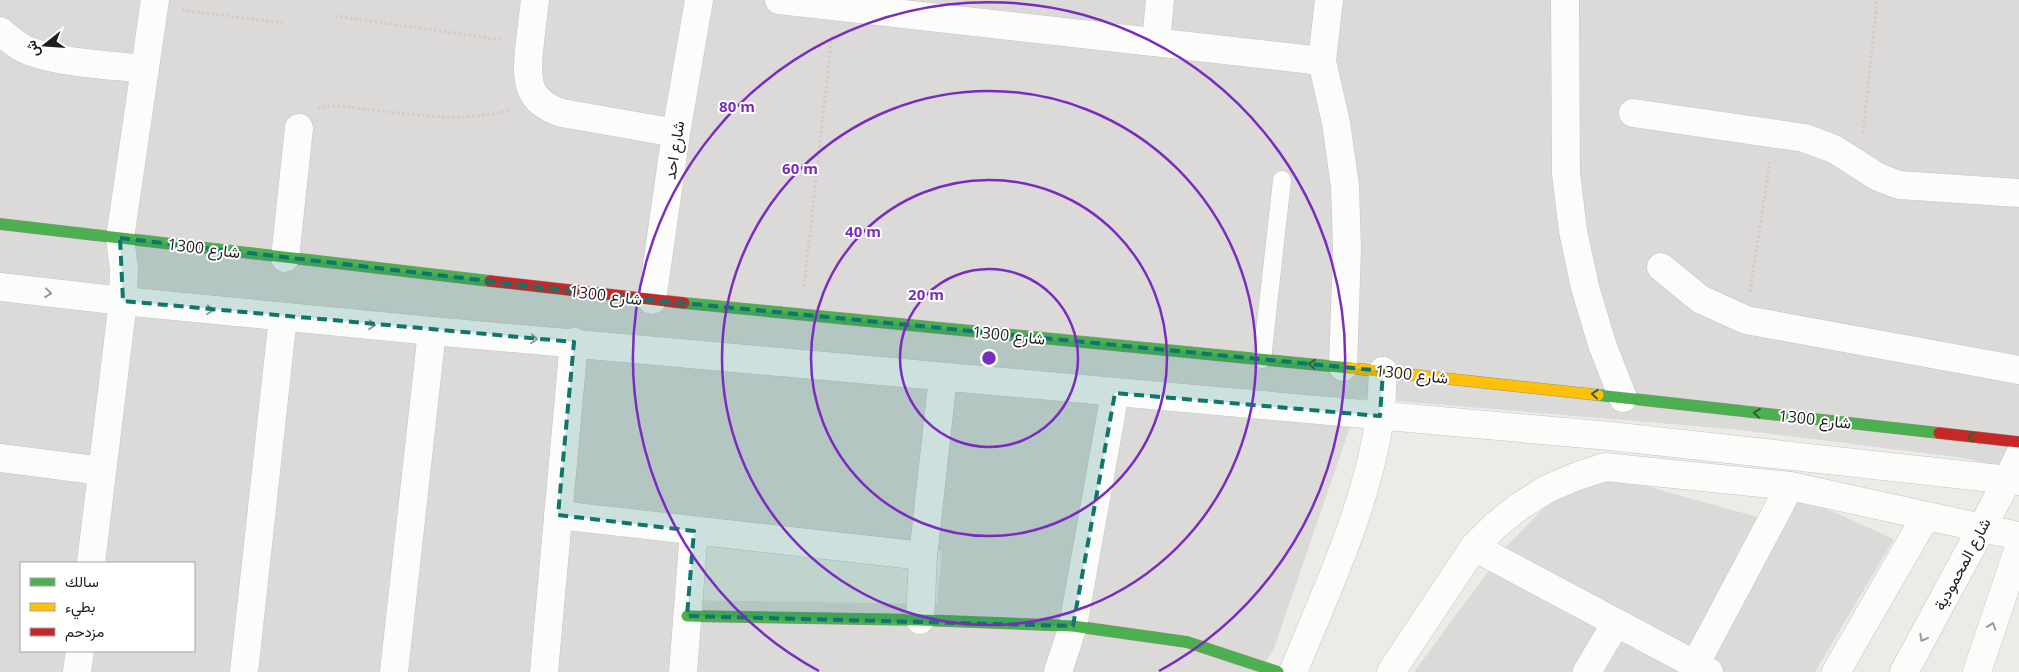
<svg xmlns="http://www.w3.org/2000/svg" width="2019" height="672" font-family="'Open Sans',Vazirmatn,sans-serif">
	<rect width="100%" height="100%" fill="#edebe7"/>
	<g fill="#dcdad8" fill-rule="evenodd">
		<path d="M 0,0 L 2019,0 L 2019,471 L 1964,458 L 1731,429 L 1360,398 L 1274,648 L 1260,672 L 0,672 ZM 684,521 L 942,551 L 937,604 L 675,600 ZM 21,563 L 194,563 L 194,651 L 21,651 Z"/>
		<polygon points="1610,476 1783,524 1798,496 1894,539 1815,672 1414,672 1507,546 1548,504"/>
	</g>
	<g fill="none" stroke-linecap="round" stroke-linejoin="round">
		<g stroke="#c5c4c3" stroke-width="19">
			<polyline id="lane" points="1262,359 1282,180"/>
		</g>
		<g stroke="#c5c4c3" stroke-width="29">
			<g id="street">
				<path d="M 535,0 C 533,17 531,33 529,50 C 526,83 528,102 562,113 L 676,133"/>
				<polyline points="779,0 1322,61"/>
				<polyline points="1329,0 1322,61 1336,123 1345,186 1347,249 1343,367"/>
				<polyline points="1565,0 1566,173 1573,231 1585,287 1602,344 1623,398"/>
				<path d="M 0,31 C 9,39 18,47 29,51 C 60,63 111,65 145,69"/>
				<polyline points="1156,42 1160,0"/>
				<polyline points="1633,113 1804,138 1834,149 1878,177 1899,185 2019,193"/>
				<polyline points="285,258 299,128"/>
				<polyline points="1661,267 1700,299 1746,320 2019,370"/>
				<polyline points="0,287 123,301 432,331 1610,436 2019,481"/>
				<polyline points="652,300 676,133 699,0"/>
				<polyline points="0,458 102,471"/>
				<polyline points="558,515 923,556"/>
				<polyline points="1474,547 1709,672"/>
				<polyline points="91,563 123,301 124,269 120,238 155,0"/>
				<polyline points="920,620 923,556 943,377"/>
				<polyline points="1695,665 1790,486"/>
				<polyline points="77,672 80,651"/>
				<polyline points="244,672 283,317"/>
				<polyline points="394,672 432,331"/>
				<polyline points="544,672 574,342"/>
				<polyline points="683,672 694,531"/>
				<polyline points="1058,672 1073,626 1115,393"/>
				<path d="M 1293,672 C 1327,590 1367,506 1380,417 C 1382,402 1382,386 1383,371"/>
				<polyline points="1391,672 1474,547 1496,525 1520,506 1547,489 1575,477 1605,467 1790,486 2019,536"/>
				<polyline points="1587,672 1616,623"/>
				<polyline points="1836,672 1926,516"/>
				<polyline points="1904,672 2007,481 2019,456"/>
				<polyline points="1977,672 2019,547"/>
			</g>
		</g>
		<g stroke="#949680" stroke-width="12">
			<g id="fast">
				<polyline points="0,224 490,281"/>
				<polyline points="684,303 1350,368"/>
				<polyline points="1598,395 1939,433"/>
				<polyline points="687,616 920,620 1073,626 1187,642 1278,672"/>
			</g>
		</g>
		<g stroke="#949680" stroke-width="12">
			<polyline id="slow" points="1350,368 1598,395"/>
		</g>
		<g stroke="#949680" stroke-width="12">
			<g id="jam">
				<polyline points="490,281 684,303"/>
				<polyline points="1939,433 2019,442"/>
			</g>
		</g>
		<g stroke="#d6c9c6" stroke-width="3" stroke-dasharray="2.5 2.5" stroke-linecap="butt">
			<polyline points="182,10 283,23"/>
			<polyline points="335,16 502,40"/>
			<path d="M 318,109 C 333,102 357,109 372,110 C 418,115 465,123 510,110"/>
			<polyline points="1863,133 1877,0"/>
			<polyline points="804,287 832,35"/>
			<polyline points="1750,292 1770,162"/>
		</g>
		<use href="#lane" stroke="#fcfcfb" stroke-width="18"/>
		<use href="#street" stroke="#fcfcfb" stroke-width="28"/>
		<use href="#fast" stroke="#4caf50" stroke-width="11"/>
		<use href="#slow" stroke="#ffc107" stroke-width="11"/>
		<use href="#jam" stroke="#c62828" stroke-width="11"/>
	</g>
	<defs><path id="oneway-chevron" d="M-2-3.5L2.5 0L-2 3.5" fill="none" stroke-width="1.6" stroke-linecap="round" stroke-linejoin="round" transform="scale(1.25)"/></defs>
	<g stroke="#989898">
		<use href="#oneway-chevron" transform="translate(48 293) rotate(6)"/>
		<use href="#oneway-chevron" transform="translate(210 310) rotate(5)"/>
		<use href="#oneway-chevron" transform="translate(372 325) rotate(5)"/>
		<use href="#oneway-chevron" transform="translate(534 339) rotate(5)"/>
		<use href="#oneway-chevron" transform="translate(1992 626) rotate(-71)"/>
		<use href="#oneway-chevron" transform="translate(1923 638) rotate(118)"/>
	</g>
	<g stroke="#335f34">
		<use href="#oneway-chevron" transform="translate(1312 364) rotate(-174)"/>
		<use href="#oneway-chevron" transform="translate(1595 394) rotate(-174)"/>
		<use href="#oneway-chevron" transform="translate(1757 413) rotate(-174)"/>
		<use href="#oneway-chevron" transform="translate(1971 437) rotate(-174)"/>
	</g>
	<path fill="#0f766e" fill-opacity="0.2" stroke="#0f766e" stroke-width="4" stroke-dasharray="10 6" stroke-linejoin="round" d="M 120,238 L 652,300 L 1383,371 L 1380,416 L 1115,393 L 1073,626 L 687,616 L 694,531 L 558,515 L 574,342 L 123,301 Z"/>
	<g fill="none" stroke="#7b2cbf" stroke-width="2.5">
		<circle cx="989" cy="358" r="89"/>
		<circle cx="989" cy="358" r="178"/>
		<circle cx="989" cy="358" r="267"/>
		<path d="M819 671A356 356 0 1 1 1159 671"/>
	</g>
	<g text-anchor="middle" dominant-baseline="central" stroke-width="4" stroke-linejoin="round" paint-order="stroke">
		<g font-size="16" fill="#1e1e1e" stroke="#fff">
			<text transform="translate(674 150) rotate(-81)">شارع احد</text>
			<text transform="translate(204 248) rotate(7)">شارع 1300</text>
			<text transform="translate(606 295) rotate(7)">شارع 1300</text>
			<text transform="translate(1009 335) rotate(6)">شارع 1300</text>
			<text transform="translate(1412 374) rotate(6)">شارع 1300</text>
			<text transform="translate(1815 419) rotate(6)">شارع 1300</text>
			<text transform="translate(1962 564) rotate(-62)">شارع المحمودية</text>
		</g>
	</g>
	<circle cx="989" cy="358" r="8" fill="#7b2cbf" stroke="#fff" stroke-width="2.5"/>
	<g font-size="15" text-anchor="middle" font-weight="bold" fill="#7b2cbf" stroke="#fff" stroke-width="4" stroke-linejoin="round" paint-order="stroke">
		<text x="737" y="112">80 m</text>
		<text x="800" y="174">60 m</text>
		<text x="863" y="237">40 m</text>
		<text x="926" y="300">20 m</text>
	</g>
	<rect x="20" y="562" width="175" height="90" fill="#ffffff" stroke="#a5a5a5"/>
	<rect x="30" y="578" width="25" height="8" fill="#4caf50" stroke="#a5a5a5"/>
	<text x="65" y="587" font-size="15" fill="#1e1e1e">سالك</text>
	<rect x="30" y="603" width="25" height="8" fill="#ffc107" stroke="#a5a5a5"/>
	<text x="65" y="612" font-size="15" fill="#1e1e1e">بطيء</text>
	<rect x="30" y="628" width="25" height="8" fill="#c62828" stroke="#a5a5a5"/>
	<text x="65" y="637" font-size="15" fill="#1e1e1e">مزدحم</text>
	<g transform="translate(45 45) rotate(253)" stroke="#ffffff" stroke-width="4" paint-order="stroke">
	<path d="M0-4L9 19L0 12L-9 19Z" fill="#1e1e1e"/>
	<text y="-8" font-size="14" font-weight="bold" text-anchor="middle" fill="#1e1e1e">ش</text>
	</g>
</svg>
